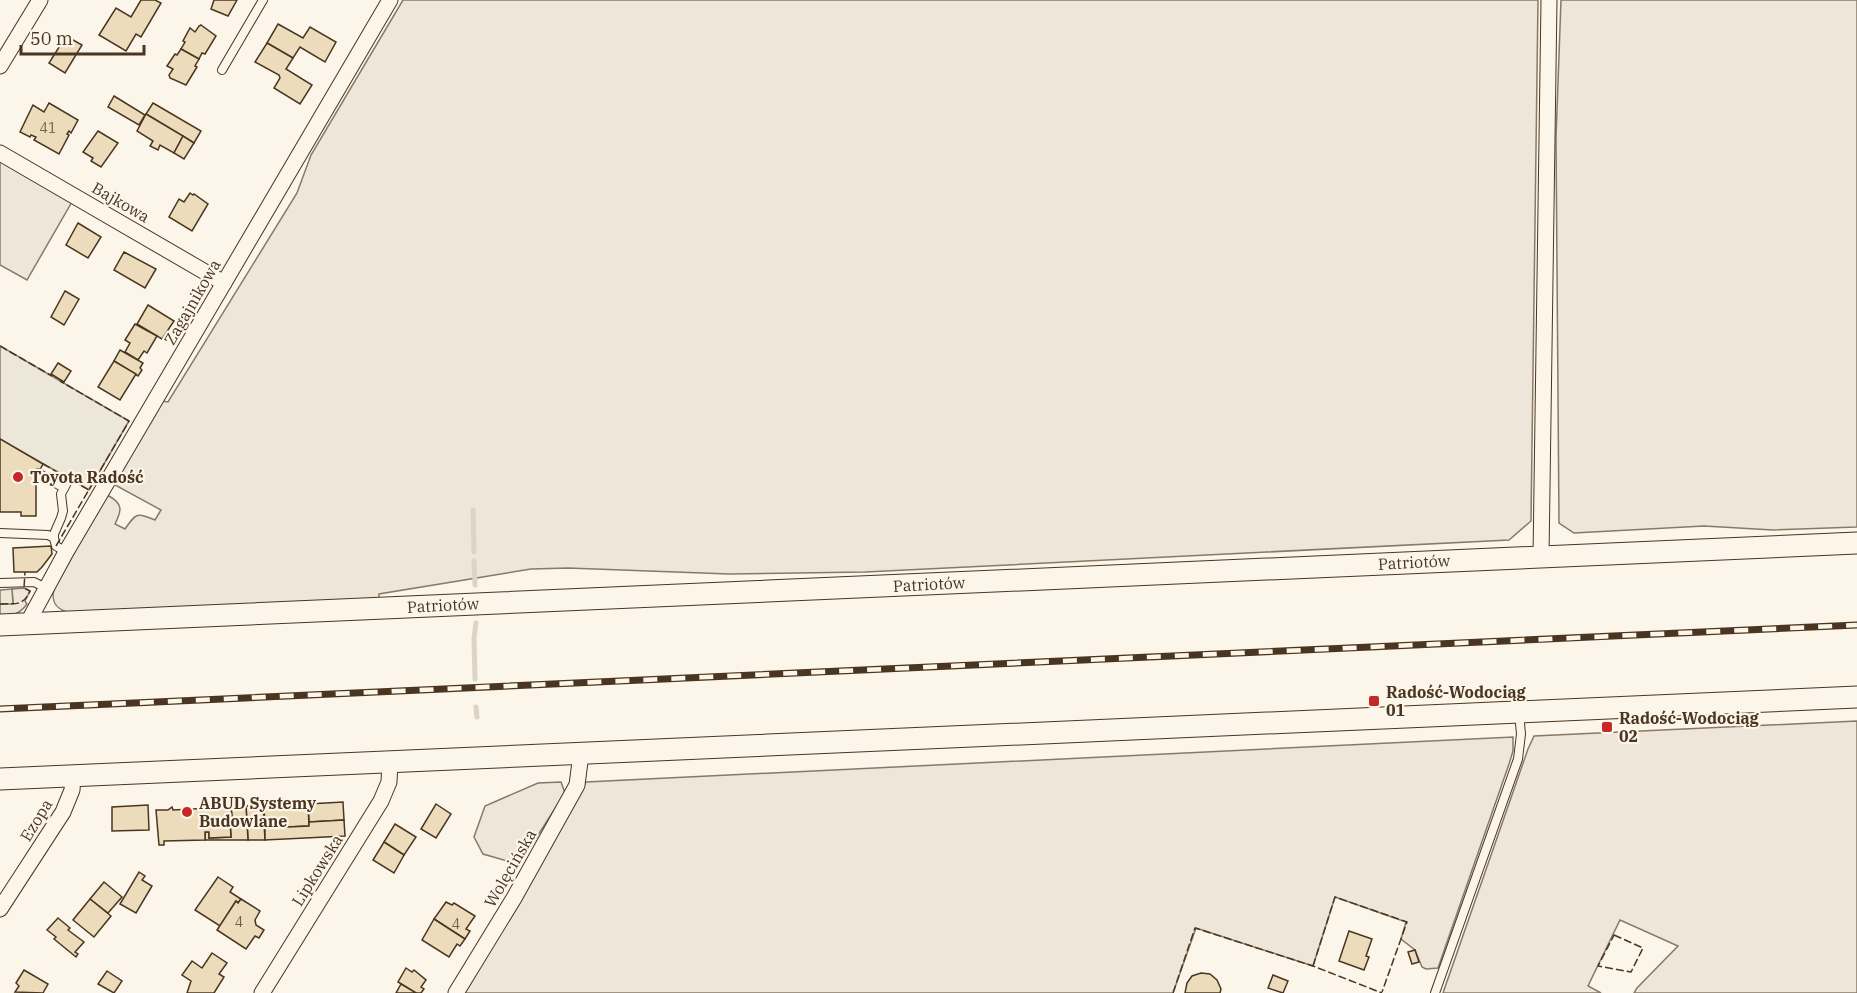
<svg xmlns="http://www.w3.org/2000/svg" width="1857" height="993" font-family="'IBM Plex Serif',serif">
	<rect width="100%" height="100%" fill="#fbf6e9"/>
	<g fill="#ede6d9" stroke="#887966" stroke-width="1.5">
		<path d="M 403,0 L 1538,0 L 1531,521 L 1509,540 L 865,572 L 729,574 L 568,568 L 531,569 L 379,594 L 379,599 L 67,612 C 55,608 51,601 54,589 L 106,496 L 109,496 C 123,504 122,510 115,524 L 125,529 C 136,513 137,512 155,520 L 161,510 L 115,485 L 114,483 L 162,401 L 168,402 L 297,193 L 311,155 Z"/>
		<polygon points="1561,0 1857,0 1857,527 1773,530 1704,526 1574,533 1559,523 1556,138"/>
		<polygon points="0,159 73,200 27,280 0,265"/>
		<path d="M 24,588 L 30,591 L 25,601 L 27,604 C 19,615 13,615 0,616 L 0,604 L 13,603 L 12,589 Z"/>
		<polygon points="1857,721 1857,993 1634,993 1637,988 1678,946 1620,920 1588,986 1601,993 1443,993 1528,749 1534,736"/>
		<polygon points="1513,737 1513,751 1509,764 1438,968 1426,969 1422,967 1415,950 1401,939 1406,922 1335,897 1313,966 1196,928 1173,993 463,993 518,900 586,782"/>
		<polygon points="561,782 565,793 524,857 511,862 483,854 474,837 485,806 538,783"/>
	</g>
	<g fill="#ede7d9" stroke="#887966" stroke-width="1.5">
		<polygon points="0,346 129,421 89,490 0,439"/>
		<polygon points="12,589 13,604 0,604 0,590"/>
	</g>
	<g fill="none" stroke-linecap="round" stroke-linejoin="round">
		<g stroke="#dcd4c6" stroke-width="5">
			<polyline points="473,510 474,552"/>
			<polyline points="474,561 475,585"/>
			<polyline points="475,679 474,638 476,623"/>
			<polyline points="476,707 477,717"/>
		</g>
	</g>
	<g fill="#ecdcbc" stroke="#4a3520" stroke-width="1.5">
		<polygon points="141,0 155,0 161,3 141,37 136,34 126,51 99,35 116,8 131,17"/>
		<polygon points="214,0 237,0 228,16 211,9"/>
		<polygon points="278,24 303,38 310,27 336,42 325,62 300,47 293,58 267,43"/>
		<polygon points="201,25 216,36 205,54 202,53 199,59 181,49 185,42 183,41 190,28 195,32 199,26"/>
		<polygon points="66,36 82,45 65,73 49,63"/>
		<polygon points="267,43 293,58 286,69 312,85 300,104 274,88 280,78 279,75 255,62"/>
		<polygon points="181,49 199,59 195,66 197,67 186,85 170,78 169,75 173,69 167,66 175,54 177,55"/>
		<polygon points="114,96 145,115 139,125 108,107"/>
		<polygon points="49,103 78,120 71,133 69,131 67,134 69,135 59,154 34,140 36,137 31,135 30,137 20,132 33,105 44,112"/>
		<polygon points="153,103 201,131 194,143 146,114"/>
		<polygon points="146,114 183,136 174,153 160,145 158,150 150,146 153,141 137,131"/>
		<polygon points="98,131 118,143 101,167 91,161 93,158 83,152"/>
		<polygon points="183,136 194,143 184,159 174,153"/>
		<polygon points="190,193 193,195 194,194 208,204 192,231 169,217 179,199 184,202"/>
		<polygon points="78,223 101,237 88,258 66,245"/>
		<polygon points="124,252 156,269 145,288 114,270"/>
		<polygon points="65,291 79,299 64,325 51,317"/>
		<polygon points="148,305 174,321 162,339 137,324"/>
		<polygon points="135,324 157,336 147,353 144,351 138,360 125,352 130,343 125,340"/>
		<polygon points="120,350 143,363 140,368 142,370 138,376 114,361"/>
		<polygon points="114,361 136,374 120,400 98,387"/>
		<polygon points="58,363 71,371 64,382 51,374"/>
		<polygon points="0,439 43,464 34,481 36,484 36,516 21,516 21,512 0,512"/>
		<polygon points="51,546 52,554 42,567 37,572 14,572 13,548"/>
		<polygon points="343,802 344,820 309,822 308,804"/>
		<polygon points="308,804 309,826 265,828 264,806"/>
		<polygon points="436,804 451,814 436,838 421,829"/>
		<polygon points="148,805 149,830 112,831 112,807"/>
		<polygon points="263,805 265,840 248,840 246,806"/>
		<polygon points="246,806 248,840 205,840 205,832 209,832 209,838 231,837 230,821 215,822 215,818 232,817 231,807"/>
		<polygon points="172,807 173,810 231,807 232,817 215,818 215,822 230,821 231,837 209,838 209,832 205,832 205,840 164,841 164,845 159,845 156,810 168,810"/>
		<polygon points="344,820 345,836 265,840 265,828 309,826 309,822"/>
		<polygon points="395,824 416,837 404,855 384,842"/>
		<polygon points="384,842 404,855 394,873 373,860"/>
		<polygon points="139,872 145,876 142,880 152,886 136,913 120,904"/>
		<polygon points="218,877 233,887 230,892 241,899 238,903 236,901 220,926 195,910"/>
		<polygon points="104,882 122,897 108,913 90,899"/>
		<polygon points="90,899 111,916 94,937 73,920"/>
		<polygon points="241,899 260,911 255,920 256,925 264,930 259,938 255,936 246,949 217,930 236,901 238,903"/>
		<polygon points="446,902 452,905 454,903 475,916 466,929 470,931 465,939 434,919"/>
		<polygon points="58,918 70,928 68,930 84,942 75,952 78,954 76,957 54,939 56,937 47,930"/>
		<polygon points="434,919 465,939 460,946 457,944 449,957 422,940"/>
		<polygon points="1349,931 1372,939 1366,956 1369,957 1364,970 1339,961"/>
		<polygon points="1415,950 1419,962 1412,964 1408,952"/>
		<polygon points="212,953 227,963 219,974 224,977 214,993 187,993 191,981 182,975 192,961 202,968"/>
		<polygon points="406,968 412,972 414,970 426,980 421,987 424,989 421,993 416,993 398,982"/>
		<polygon points="24,970 48,984 43,993 15,992 19,986 16,983"/>
		<polygon points="107,971 122,981 114,993 98,984"/>
		<polygon points="1201,973 1210,974 1217,980 1221,989 1220,993 1185,993 1187,983 1192,976"/>
		<polygon points="1273,975 1288,981 1283,993 1268,988"/>
		<polygon points="401,984 416,993 396,993"/>
	</g>
	<g fill="none" stroke-linecap="round" stroke-linejoin="round">
		<g stroke="#4a3520" stroke-width="10">
			<g id="service">
				<polyline points="222,70 263,0"/>
				<polyline points="38,473 64,488"/>
				<polyline points="0,533 48,535 54,538 56,546 66,552"/>
				<polyline points="54,538 54,534 61,518 63,511 61,494 69,479"/>
				<polyline points="0,583 34,582 46,588"/>
				<polyline points="1435,993 1518,759 1521,734 1519,713"/>
			</g>
		</g>
		<g stroke="#4a3520" stroke-width="17">
			<g id="minor">
				<polyline points="0,66 40,0"/>
				<polyline points="0,153 224,283"/>
				<polyline points="1541,557 1549,0"/>
				<polyline points="27,624 66,552 390,0"/>
				<polyline points="0,909 63,812 72,790 73,776"/>
				<polyline points="262,993 381,801 389,782 390,762"/>
				<polyline points="456,993 514,898 577,785 581,754"/>
			</g>
		</g>
		<g stroke="#4a3520" stroke-width="23">
			<g id="secondary">
				<polyline points="0,625 1857,543"/>
				<polyline points="0,779 1857,697"/>
			</g>
		</g>
		<use href="#service" stroke="#fbf6e9" stroke-width="8"/>
		<use href="#minor" stroke="#fbf6e9" stroke-width="15"/>
		<use href="#secondary" stroke="#fbf6e9" stroke-width="21"/>
		<g stroke="#4a3520" stroke-width="7">
			<polyline id="rail" points="0,709 1857,625"/>
		</g>
		<use href="#rail" stroke="#fbf6e9" stroke-width="4.5" stroke-dasharray="14" stroke-linecap="butt"/>
		<g stroke="#4a3520" stroke-width="1.5" stroke-dasharray="8 3" stroke-linecap="butt">
			<polyline points="0,346 52,376"/>
			<polyline points="43,464 89,490"/>
			<polyline points="56,546 129,421 60,381"/>
			<path d="M 0,604 C 15,603 23,607 30,591 L 24,588 L 25,572"/>
			<polygon points="1614,935 1643,948 1631,972 1598,966"/>
			<polyline points="1313,966 1335,897 1407,922 1382,992"/>
			<polyline points="1173,993 1195,928 1313,966 1382,993"/>
		</g>
	</g>
	<g fill="#c62828" stroke="#fbf6e9" stroke-width="2">
		<circle cx="18" cy="477" r="6"/>
		<rect x="1368" y="695" width="12" height="12" rx="3"/>
		<rect x="1601" y="721" width="12" height="12" rx="3"/>
		<circle cx="187" cy="812" r="6"/>
	</g>
	<g text-anchor="middle" dominant-baseline="central" stroke-width="4.5" stroke-linejoin="round" paint-order="stroke">
		<g font-size="14" fill="#725f47">
			<text x="48" y="128">41</text>
			<text x="239" y="922">4</text>
			<text x="456" y="924">4</text>
		</g>
		<g font-size="16" fill="#4a3520" stroke="#fbf6e9">
			<text transform="translate(121 202) rotate(30)">Bajkowa</text>
			<text transform="translate(192 302) rotate(-60)">Zagajnikowa</text>
			<text transform="translate(1414 562) rotate(-3)">Patriotów</text>
			<text transform="translate(929 584) rotate(-3)">Patriotów</text>
			<text transform="translate(443 605) rotate(-3)">Patriotów</text>
			<text transform="translate(36 820) rotate(-59)">Ezopa</text>
			<text transform="translate(510 868) rotate(-60)">Wolęcińska</text>
			<text transform="translate(317 870) rotate(-58)">Lipkowska</text>
		</g>
		<g font-size="16" font-weight="bold" fill="#4a3520" stroke="#fbf6e9" text-anchor="start">
			<text x="30" y="477">Toyota Radość</text>
			<text x="1386" y="692">Radość-Wodociąg<tspan x="1386" dy="18">01</tspan></text>
			<text x="1619" y="718">Radość-Wodociąg<tspan x="1619" dy="18">02</tspan></text>
			<text x="199" y="803">ABUD Systemy<tspan x="199" dy="18">Budowlane</tspan></text>
		</g>
	</g>
	<path d="M21 45v9h123v-9" fill="none" stroke="#4a3520" stroke-width="3"/>
	<text x="30" y="45" font-size="18" fill="#4a3520" stroke="#fbf6e9" stroke-width="4.5" paint-order="stroke">50 m</text>
</svg>
